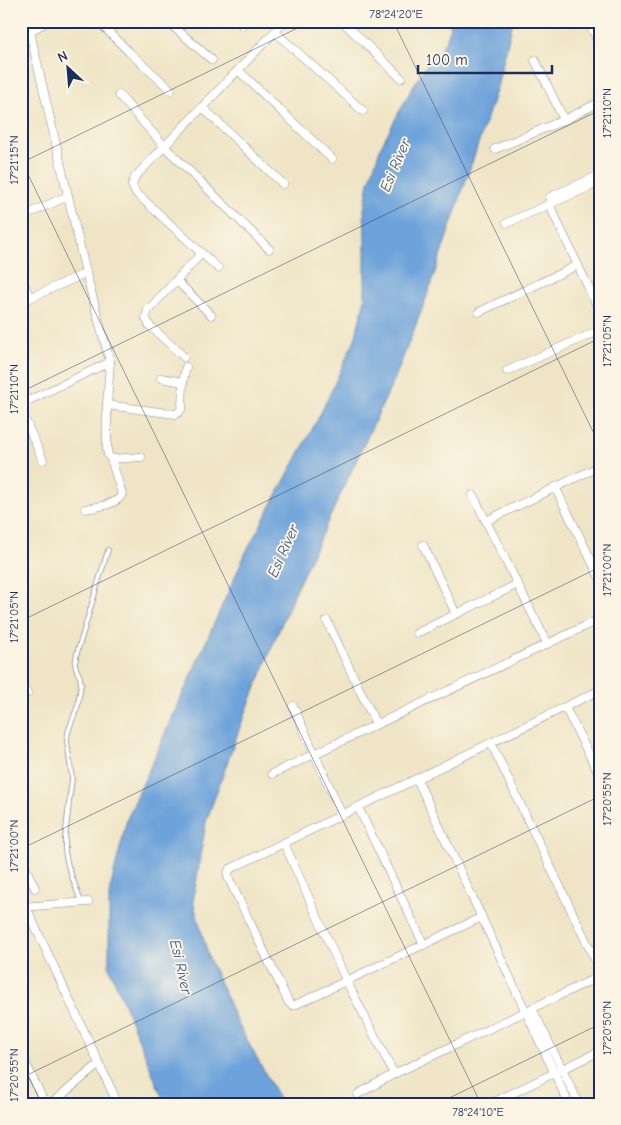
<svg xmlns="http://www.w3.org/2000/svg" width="621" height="1125" font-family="'Comic Neue',sans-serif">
	<rect width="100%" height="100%" fill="#fcf5e5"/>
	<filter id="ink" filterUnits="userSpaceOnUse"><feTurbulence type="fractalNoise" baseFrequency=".02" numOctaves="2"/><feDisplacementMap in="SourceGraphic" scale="10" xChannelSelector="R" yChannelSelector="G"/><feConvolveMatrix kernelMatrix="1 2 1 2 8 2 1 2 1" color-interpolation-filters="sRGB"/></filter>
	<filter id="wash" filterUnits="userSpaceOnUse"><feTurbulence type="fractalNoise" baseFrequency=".0096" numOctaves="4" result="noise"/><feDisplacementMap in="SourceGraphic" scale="20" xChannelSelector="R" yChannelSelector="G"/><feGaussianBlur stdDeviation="1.12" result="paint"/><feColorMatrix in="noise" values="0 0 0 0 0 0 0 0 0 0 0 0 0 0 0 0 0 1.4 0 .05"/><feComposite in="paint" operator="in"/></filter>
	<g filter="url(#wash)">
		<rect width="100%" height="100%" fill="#efe5c6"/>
		<polygon fill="#6da3da" stroke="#44699c" points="451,21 513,21 496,91 426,299 395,378 298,585 279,630 240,727 206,822 193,901 209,958 236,1020 282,1104 165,1104 109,967 109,894 127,819 246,552 321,413 355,339 365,299 365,242 364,209 369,182 381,146 412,88 426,66 441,49 448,36"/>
	</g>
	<g filter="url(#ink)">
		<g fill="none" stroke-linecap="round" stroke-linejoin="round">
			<g stroke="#858a92" stroke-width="5.5">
				<polyline id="lane" points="81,902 68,866 65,852 65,838 72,778 67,741 68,732 78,705 81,684 80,677 77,671 75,664 77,653 108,550"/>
			</g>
			<g stroke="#858a92" stroke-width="9">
				<g id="street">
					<polyline points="98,21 129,52 171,90"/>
					<polyline points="167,21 212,60"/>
					<polyline points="239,21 242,25"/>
					<polyline points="342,21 401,78"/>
					<polyline points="588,21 600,45"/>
					<polyline points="275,32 363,111"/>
					<polyline points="21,36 48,21"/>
					<polyline points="535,60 564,120"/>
					<polyline points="238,70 332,159"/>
					<polyline points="119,95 165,147 269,249"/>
					<polyline points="202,107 283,184"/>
					<polyline points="495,149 564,120 600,102"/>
					<polyline points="600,175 550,197 549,204 600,312"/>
					<polyline points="21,217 68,196"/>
					<polyline points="507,223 600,182"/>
					<polyline points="218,268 135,192 132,185 135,177 285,21"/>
					<polyline points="21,278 30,298"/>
					<polyline points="176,280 211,315"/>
					<polyline points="21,302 86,273"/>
					<polyline points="479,312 578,265"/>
					<polyline points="184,357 149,325 146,318 148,310 201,254"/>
					<polyline points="110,362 107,405 107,450 108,455 111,459 141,457"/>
					<polyline points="507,371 600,330"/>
					<polyline points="161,378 183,382"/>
					<polyline points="21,404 110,362 86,273 30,32"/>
					<polyline points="107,405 175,414 178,413 182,408 183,382 186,367"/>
					<polyline points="21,411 43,460"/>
					<polyline points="555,487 600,578"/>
					<polyline points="473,495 547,643"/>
					<path d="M 21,503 C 26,512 29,522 21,530"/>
					<path d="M 85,509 C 96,507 118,505 122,494 L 111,459"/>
					<polyline points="486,521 600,466"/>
					<polyline points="423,545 456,614"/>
					<polyline points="327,621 376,724"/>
					<polyline points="417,633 518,584"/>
					<polyline points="21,681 27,693"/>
					<polyline points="293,706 342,815"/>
					<polyline points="565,707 600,776"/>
					<polyline points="491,743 600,970"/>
					<polyline points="272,774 600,619"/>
					<polyline points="417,779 569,1104"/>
					<polyline points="358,807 424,945"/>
					<polyline points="284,843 346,980 394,1074"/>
					<polyline points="21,859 35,888"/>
					<polyline points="21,907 88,902"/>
					<polyline points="26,907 118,1104"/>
					<polyline points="482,917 295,1005 292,1005 289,1003 228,877 228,873 230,869 600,690"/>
					<polyline points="532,1008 579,1104"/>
					<polyline points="21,1054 45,1104"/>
					<polyline points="358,1094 394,1074 600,976"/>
					<polyline points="51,1104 99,1064"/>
					<polyline points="490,1104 600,1051"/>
				</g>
			</g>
			<use href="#lane" stroke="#fff" stroke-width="4"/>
			<use href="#street" stroke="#fff" stroke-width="8"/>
		</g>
	</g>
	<path fill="none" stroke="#1b2f5e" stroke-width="1" stroke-opacity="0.45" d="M 393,21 L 600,446M 21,160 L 481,1104M 21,163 L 312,21M 21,392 L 600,110M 21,621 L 600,338M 21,849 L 600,567M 21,1061 L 42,1104M 21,1078 L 600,796M 437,1104 L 600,1024"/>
	<g text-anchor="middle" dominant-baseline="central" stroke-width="4" stroke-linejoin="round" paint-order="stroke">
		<g font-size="15" font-style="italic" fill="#385889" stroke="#fcf5e5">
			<text transform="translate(395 165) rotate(-67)">Esi River</text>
			<text transform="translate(283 551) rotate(-66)">Esi River</text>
			<text transform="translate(181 967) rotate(77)">Esi River</text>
		</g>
	</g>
	<rect width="621" height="1125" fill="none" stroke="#fcf5e5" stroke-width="55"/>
	<g transform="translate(68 68) rotate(334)" stroke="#fcf5e5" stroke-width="4" paint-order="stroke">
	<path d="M0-4L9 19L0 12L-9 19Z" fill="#1b2f5e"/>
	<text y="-8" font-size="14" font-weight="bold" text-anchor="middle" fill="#1b2f5e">N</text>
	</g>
	<path d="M418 65v8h134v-8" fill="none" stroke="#1b2f5e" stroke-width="2.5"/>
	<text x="426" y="65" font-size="15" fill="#1b2f5e" stroke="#fcf5e5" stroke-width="4" paint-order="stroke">100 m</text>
	<rect x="28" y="28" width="566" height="1070" fill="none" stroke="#1b2f5e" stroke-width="2"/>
	<g font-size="12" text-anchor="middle" fill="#1b2f5e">
		<text x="396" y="18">78°24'20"E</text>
		<text transform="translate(607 113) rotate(-90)" y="4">17°21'10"N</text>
		<text transform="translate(14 160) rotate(-90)" y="4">17°21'15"N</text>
		<text transform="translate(607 341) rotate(-90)" y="4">17°21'05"N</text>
		<text transform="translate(14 389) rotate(-90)" y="4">17°21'10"N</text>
		<text transform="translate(607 570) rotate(-90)" y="4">17°21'00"N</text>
		<text transform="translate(14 617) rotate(-90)" y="4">17°21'05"N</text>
		<text transform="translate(607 799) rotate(-90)" y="4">17°20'55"N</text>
		<text transform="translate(14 846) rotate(-90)" y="4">17°21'00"N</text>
		<text transform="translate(607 1028) rotate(-90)" y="4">17°20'50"N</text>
		<text transform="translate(14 1075) rotate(-90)" y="4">17°20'55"N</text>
		<text x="478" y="1116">78°24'10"E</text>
	</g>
</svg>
